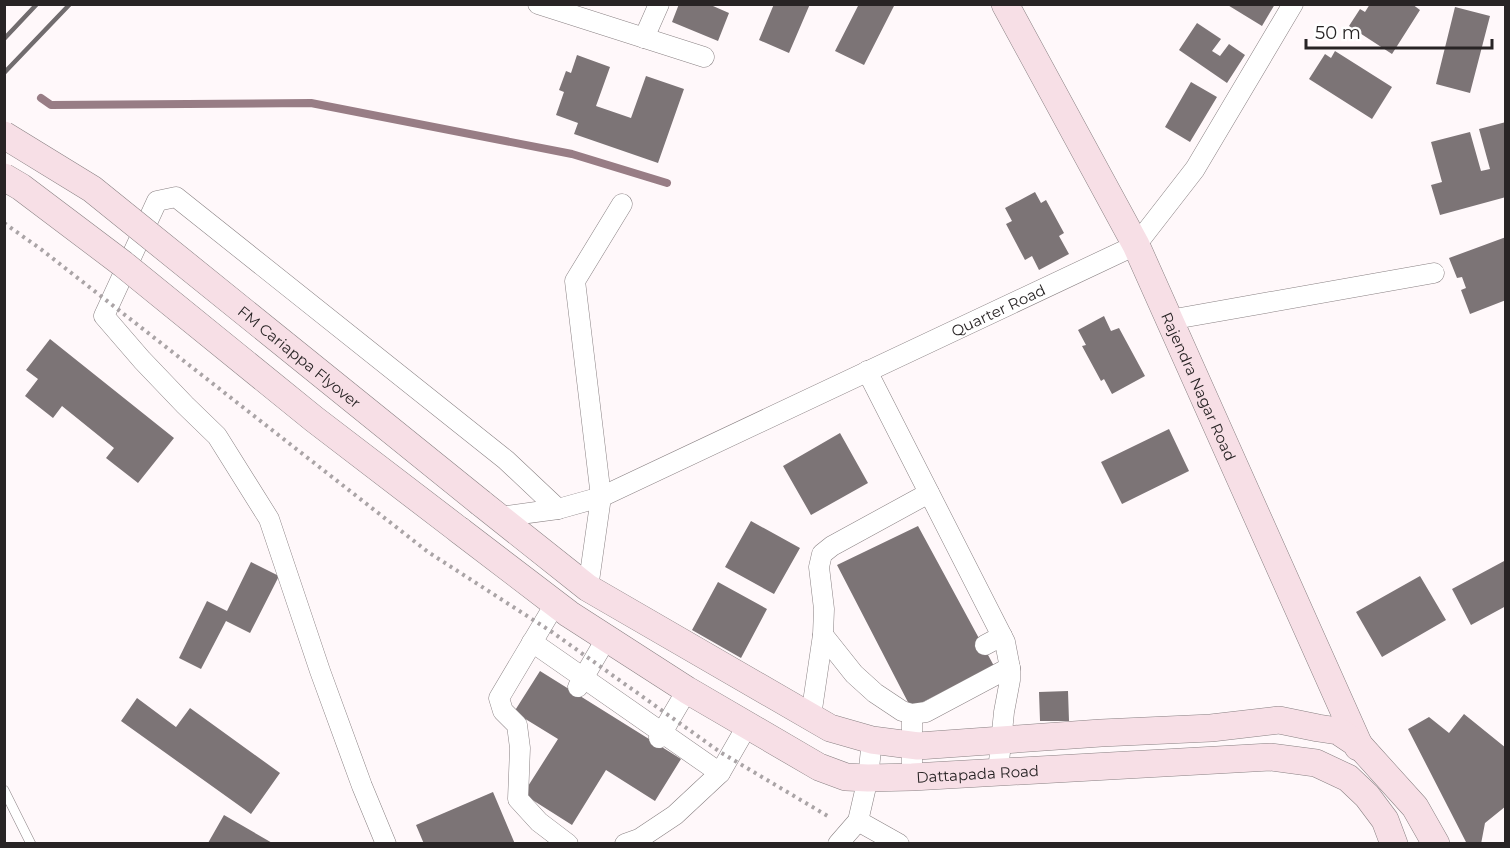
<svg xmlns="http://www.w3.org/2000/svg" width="1510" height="848" viewBox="0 0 1510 848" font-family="Montserrat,sans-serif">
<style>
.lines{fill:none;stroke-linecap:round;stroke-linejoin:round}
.stream{stroke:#987d85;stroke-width:8}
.building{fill:#7c7476}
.lane-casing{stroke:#898183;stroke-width:10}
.street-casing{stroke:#898183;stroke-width:21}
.secondary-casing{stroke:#898183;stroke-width:28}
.lane{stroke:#fff;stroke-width:9}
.street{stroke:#fff;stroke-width:20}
.secondary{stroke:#f7dfe6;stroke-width:27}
.rail{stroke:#716c6e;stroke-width:4.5}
.secondary-bridge-casing{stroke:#898183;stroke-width:28;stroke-linecap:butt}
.path-bridge{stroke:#aaa4a6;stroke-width:4;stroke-dasharray:3 4.5;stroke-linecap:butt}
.secondary-bridge{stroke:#f7dfe6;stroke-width:27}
.labels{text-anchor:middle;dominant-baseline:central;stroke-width:4.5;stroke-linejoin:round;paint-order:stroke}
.street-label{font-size:15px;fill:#282425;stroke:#fff}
</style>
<rect width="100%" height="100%" fill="#fff8fa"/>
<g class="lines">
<!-- stream -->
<path class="stream" d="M41,98l10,7 260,-2 261,51 95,29"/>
</g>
<!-- building -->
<path class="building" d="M679,4h34v2l16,7 -11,28 -46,-19z
M774,4h36l-21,49 -30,-13z
M859,4h36l-31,61 -29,-14z
M1226,4h49l-13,22z
M1370,4h42l8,6 -28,44 -43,-28 11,-17 5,3z
M1455,7l35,9 -20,77 -34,-9z
M1197,23l24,16 -9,12 8,5 9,-12 16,11 -18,28 -48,-33z
M1335,51l57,36 -20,32 -63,-40 16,-25 6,4z
M577,55l33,12 -14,39 35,12 15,-42 38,13 -26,74 -84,-29 4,-11 -22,-8 8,-23 -5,-2 7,-19 5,2z
M1191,82l26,15 -27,45 -25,-15z
M1506,122v75l-66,18 -9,-30 11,-3 -11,-40 39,-10 11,39 9,-2 -11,-40z
M1035,192l6,11 5,-3 18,33 -5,3 10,18 -30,16 -7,-14 -7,4 -19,-36 6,-3 -7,-13z
M1506,237v63l-36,14 -9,-24 5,-2 -4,-11 -5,1 -8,-20z
M1104,316l7,15 8,-3 26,48 -33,18 -8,-15 -3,2 -19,-35 4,-1 -8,-15z
M50,339l124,99 -36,45 -32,-25 8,-10 -52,-42 -9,12 -28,-22 13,-17 -12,-9z
M1169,429l20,42 -67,33 -21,-42z
M840,433l28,50 -57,32 -28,-49z
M751,521l49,27 -26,46 -49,-27z
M918,526l76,140 -83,42 -74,-143z
M1506,560v46l-35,19 -19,-36z
M251,562l28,14 -29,57 -24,-12 -25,48 -22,-11 28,-57 20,10z
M1420,576l26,44 -64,37 -26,-45z
M718,582l49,27 -26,49 -49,-28z
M540,671l141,88 -26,42 -49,-31 -34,55 -49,-31 35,-55 -44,-27z
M1068,691l1,30h-29l-1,-29z
M137,698l39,29 14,-19 90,65 -29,41 -130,-93z
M1464,714l42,34v58l-21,17 -4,21h-14l-59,-115 21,-12 20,16z
M493,792l22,52h-91l-8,-19z
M224,815l50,29 -66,-1z"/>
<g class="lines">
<defs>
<path id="lane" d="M4,790l27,54"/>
<g id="street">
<path d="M538,4l166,53"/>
<path d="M644,38l15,-34"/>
<path d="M1169,320l265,-47"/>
<path d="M867,371l138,271 5,26v12l-6,32 -6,60"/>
<path id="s1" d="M499,517l59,-8 43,-12 535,-252 59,-76 98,-165"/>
<path d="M588,588l13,-91 -26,-216 47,-77"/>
<path d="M555,604l-56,94 4,13 14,14 3,23 -2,51 21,23 29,22"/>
<path d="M823,635l31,39 21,19 27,18 10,3 14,-2 77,-41 7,-3"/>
<path d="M532,642l188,131"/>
<path d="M985,645l17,-9"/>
<path d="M578,687l28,-48"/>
<path d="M811,716l12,-81 1,-26 -5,-42 3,-13 10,-8 97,-53"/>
<path d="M659,738l28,-48"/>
<path d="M912,777v-63"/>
<path d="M858,821l41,23"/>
<path d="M386,844l-24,-58 -42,-115 -51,-152 -52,-83 -32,-31 -43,-45 -38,-44 53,-115 19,-4 330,263 52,49"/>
<path d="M625,844l14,-5 36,-24 45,-42 27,-47"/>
<path d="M838,844l20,-23 10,-43 4,-38"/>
</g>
<g id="secondary">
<path id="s2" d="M1005,4l131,241 223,500 -1,2"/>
<path d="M481,503l107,85 242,140 42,12 46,6 183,-13 110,-5 68,-8 39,8 20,3 21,14 56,62 21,37"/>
<path id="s3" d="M459,530l110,84 118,76 132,77 27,10 22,1 44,-1 358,-20 46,6 32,15 19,18 18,24 9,24"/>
</g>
</defs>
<!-- lane casing -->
<use href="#lane" class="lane-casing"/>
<!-- street casing -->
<use href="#street" class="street-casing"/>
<!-- secondary casing -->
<use href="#secondary" class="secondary-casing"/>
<!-- lane -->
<use href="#lane" class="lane"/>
<!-- street -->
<use href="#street" class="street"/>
<!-- secondary -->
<use href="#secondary" class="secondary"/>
<!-- rail -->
<path class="rail" d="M4,5l1,-1
M4,39l33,-35
M4,73l66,-69"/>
<defs>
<g id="secondary-bridge">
<path id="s4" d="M4,135l88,54 389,314"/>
<path d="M4,177l17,10 102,77 191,155 145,111"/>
</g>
</defs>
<!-- secondary-bridge casing -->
<use href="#secondary-bridge" class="secondary-bridge-casing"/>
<!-- path-bridge -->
<path class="path-bridge" d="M4,223l38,27 386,302 124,80 168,120 111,66"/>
<!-- secondary-bridge -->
<use href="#secondary-bridge" class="secondary-bridge"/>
</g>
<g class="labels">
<!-- street labels -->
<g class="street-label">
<text stroke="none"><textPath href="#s1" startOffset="543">Quarter Road</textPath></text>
<text stroke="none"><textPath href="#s4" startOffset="370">FM Cariappa Flyover</textPath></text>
<text stroke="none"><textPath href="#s2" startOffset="429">Rajendra Nagar Road</textPath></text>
<text stroke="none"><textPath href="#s3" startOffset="592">Dattapada Road</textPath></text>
</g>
</g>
<!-- border -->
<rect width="1510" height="848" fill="none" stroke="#282425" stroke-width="12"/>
<!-- scale -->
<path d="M1306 39v9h186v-9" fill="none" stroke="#282425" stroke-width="3"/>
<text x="1315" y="39" font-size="18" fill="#282425" stroke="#ffffff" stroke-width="4.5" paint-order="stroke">50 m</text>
</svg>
